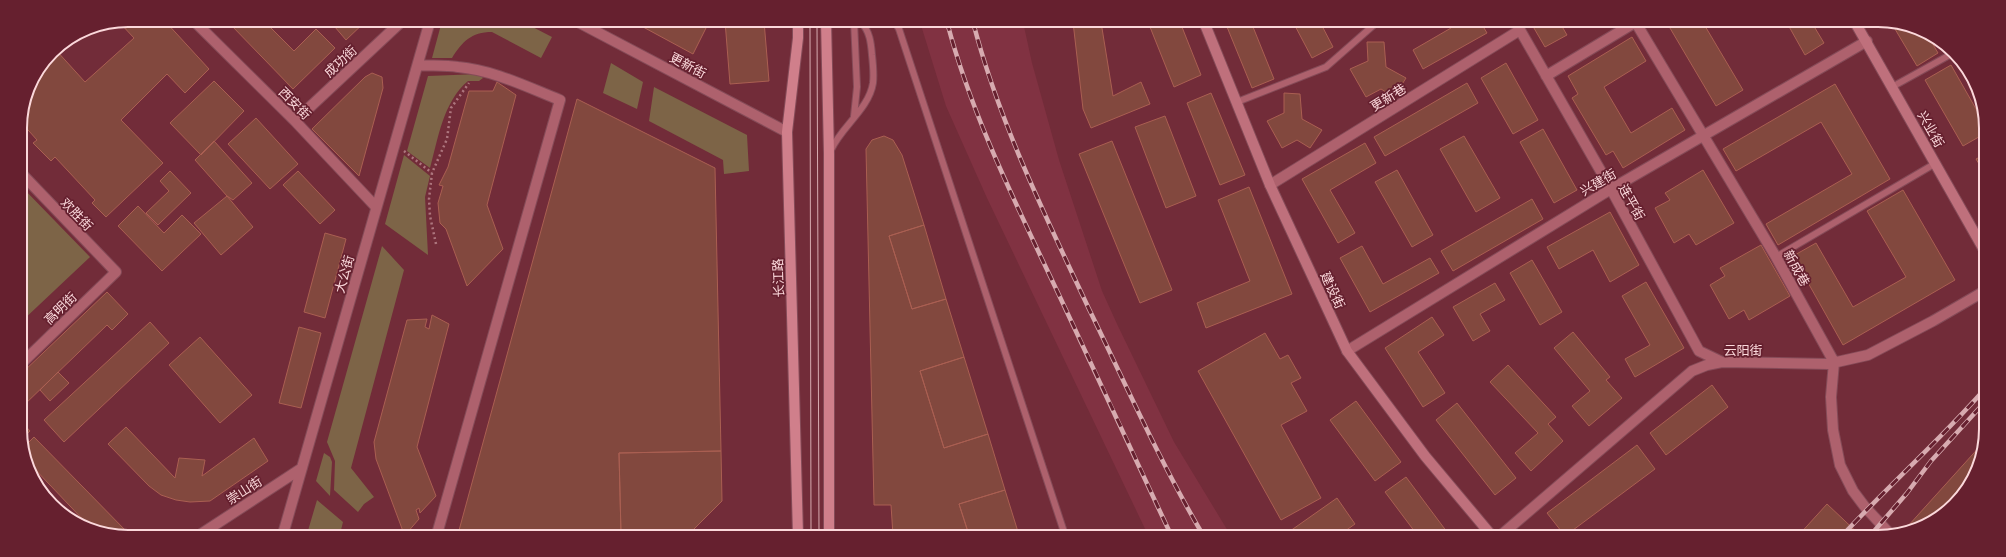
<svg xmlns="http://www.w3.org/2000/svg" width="2006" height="557" viewBox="0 0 2006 557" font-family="Manrope,'Noto Sans SC',sans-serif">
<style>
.built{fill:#813242}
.green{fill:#7d6447}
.building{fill:#82483e;stroke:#aa5f52}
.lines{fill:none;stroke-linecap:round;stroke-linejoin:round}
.service-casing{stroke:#854b58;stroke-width:8}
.minor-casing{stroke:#854b58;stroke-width:12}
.secondary-casing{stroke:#854b58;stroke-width:12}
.primary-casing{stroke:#854b58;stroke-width:12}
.path{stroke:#ad767e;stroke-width:2.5;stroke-dasharray:2 3;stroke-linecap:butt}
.service{stroke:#ae616d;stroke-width:6}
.minor{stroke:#ae616d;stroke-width:10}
.secondary{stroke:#bf707c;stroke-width:10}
.primary{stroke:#d07f8b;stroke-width:10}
.tram{stroke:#d7abb0;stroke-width:1}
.rail-casing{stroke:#d7abb0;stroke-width:4.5}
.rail{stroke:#66202f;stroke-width:3;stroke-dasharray:9;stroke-linecap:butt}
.labels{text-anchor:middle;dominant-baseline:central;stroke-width:3.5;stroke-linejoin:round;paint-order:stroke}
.street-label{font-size:13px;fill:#fbd8db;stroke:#66202f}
.rim{fill:none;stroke:#fbd8db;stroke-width:2}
</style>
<rect width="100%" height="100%" fill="#722c39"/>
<!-- built -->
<path class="built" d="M920,22h103l9,41 27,97 43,131 15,33 57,118 57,94 -83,-1 -161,-337 -41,-92z"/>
<!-- green -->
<path class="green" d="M442,21h79l31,16 -11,21 -49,-26c-21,0 -30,10 -40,26h-20z
M611,63l32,19 -6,27 -34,-16z
M479,74l4,4 -4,3h-11c-25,21 -30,58 -38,87l-23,-17 21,-75z
M654,87l93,48 2,36 -25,3 -1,-14 -74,-39z
M404,155l26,21 -5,21 3,58 -43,-31z
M21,186l69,71 -69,65z
M382,246l22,24 -53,198 23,29 -10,7 -6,8 -24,-22 1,-29 -8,-19z
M324,453l6,4 2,5 -2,34 -14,-15z
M317,500l26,22 -3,12h-33z"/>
<!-- building -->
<path class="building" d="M128,20h36l45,49 -24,24 -18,-19 -46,46 42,43 -57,54 -14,-14 3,-3 -40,-43 -4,4 -18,-18 4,-3 -17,-19 8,-35 24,-35 3,-2 30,33 49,-44 -15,-16z
M234,20h29l31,31 22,-22 19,19 -42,41 -63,-65z
M329,20h38l-21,20z
M632,21h62l12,7 -13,26z
M725,21h39l5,60 -39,3z
M1073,22h28l12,74 28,-14 9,22 -59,24 -8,-19z
M1148,22h32l21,53 -27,12z
M1225,22h26l23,57 -22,9z
M1293,22h27l13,25 -21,11z
M1448,23h33l6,10 -64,36 -10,-19 38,-22z
M1531,23h29l7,12 -22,12z
M1667,23h42l-4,3 38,64 -27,16z
M1787,23h25l12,20 -19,12z
M1892,24h14l22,12 10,17 -21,13z
M1632,37l14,24 -42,26 27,46 41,-25 13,22 -62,38 -10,-17 -7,4 -34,-57 6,-4 -10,-18z
M1367,42h17l2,25 20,11 -12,19 -13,-8 -15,8 -16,-28 18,-8z
M1506,63l32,57 -25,14 -32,-56z
M1951,65l33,58v11l-21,12 -38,-66z
M372,73l10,4 1,11 -24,88 -47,-47 53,-52z
M214,81l30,30 -43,44 -31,-32z
M497,82l19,13 -29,110 16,44 -36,37 -21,-57 -6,-6 -2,-20 5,-17 -4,-1 9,-18 21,-76h24z
M1467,83l11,20 -93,53 -11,-19z
M1835,84l55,95 -112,66 -12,-21 86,-50 -31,-52 -85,49 -13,-22z
M1211,93l34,82 -25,10 -33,-82z
M1284,93l16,1 2,25 20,11 -12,18 -13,-8 -15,8 -15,-27 17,-8z
M577,99l138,69 6,283 -102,2 2,81h-163z
M1165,116l31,80 -30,12 -31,-81z
M256,118l42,46 -28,25 -42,-45z
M1543,129l34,61 -23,13 -34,-61z
M884,136l9,4 9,15 22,70 -35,11 23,73 34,-10 18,58 -44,14 24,77 44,-14 17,56 -46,14 10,31h-76l-2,-30h-17l-8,-356 6,-9z
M1464,136l36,62 -24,14 -36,-63z
M214,141l38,42 -19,17 -6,-4 -32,-36z
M1112,141l60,149 -32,13 -61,-149z
M1365,143l11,20 -46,27 25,43 -17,10 -36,-64z
M1984,155v17l-8,-13z
M1397,170l36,65 -21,12 -37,-65z
M1703,170l31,53 -38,22 -7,-11 -15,9 -19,-35 15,-8 -5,-7z
M170,171l21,22 -33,32 -12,-12 23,-22 -9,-10z
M298,171l37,39 -15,14 -37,-39z
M1249,187l43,107 -86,34 -9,-25 53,-22 -32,-81z
M1903,190l52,90 -112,65 -50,-89 23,-13 37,64 53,-30 -39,-66z
M227,196l26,31 -32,28 -27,-32z
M1532,199l11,20 -90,52 -12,-20z
M138,206l26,27 18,-18 19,19 -39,37 -44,-45z
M1610,212l29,53 -29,17 -17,-32 -34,19 -12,-22z
M924,225l22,74 -34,10 -23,-73z
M325,233l21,6 -21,79 -21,-6z
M1761,245l29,51 -41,24 -5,-10 -15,9 -19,-34 15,-9 -5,-8z
M1362,246l21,38 47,-26 9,15 -69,39 -30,-54z
M1532,260l30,52 -22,13 -30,-52z
M1646,282l38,66 -49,29 -10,-18 25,-14 -28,-49z
M1495,283l10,17 -25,14 10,17 -17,10 -20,-34z
M107,292l21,22 -16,16 -5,-5 -85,82v-34z
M432,315l17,9 -32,123 19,49 -16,17 -1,-5 -3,2 3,9 -13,15h-2l-28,-75 -2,-17 33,-122 20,-1 -2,8 4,2z
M1432,317l12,18 -26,17 27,41 -22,14 -38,-59z
M150,322l19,21 -105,99 -20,-22z
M299,327l22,6 -20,75 -22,-5z
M1573,332l37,45 -4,3 16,18 -33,28 -17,-20 18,-15 -36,-43z
M1265,333l15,26 8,-4 13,23 -10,5 16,28 -26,14 40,73 -40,22 -83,-149z
M200,337l52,58 -32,28 -51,-58z
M964,357l24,77 -44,14 -24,-77z
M1508,365l48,52 -8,7 15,17 -32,30 -16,-18 23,-20 -48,-51z
M58,372l11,11 -19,18 -10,-11z
M1712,385l16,22 -62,48 -16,-22z
M1356,401l45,61 -26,19 -45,-61z
M1457,403l59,75 -21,17 -59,-75z
M22,422l8,9 -8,7z
M126,427l49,51 4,-20 26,2 -3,16 52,-38 14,23 -58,40 -20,1 -14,-2 -15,-5 -12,-9 -41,-42z
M34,437l94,96h-28l-10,-6 -61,-64 -7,-14z
M1982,444v13l-33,53 -30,19 -6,1 -5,-4z
M1637,445l18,24 -90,67 -18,-23z
M721,451l1,50 -34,34 -67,-1 -2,-81z
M1406,477l44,59h-32l-33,-44z
M1005,490l14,45h-50l-10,-31z
M1337,498l18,26 -17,12h-55z
M1827,504l35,33h-65z"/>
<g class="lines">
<defs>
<path id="service" d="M854,21l3,66 -3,29
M895,22l4,7 166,506
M1892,87l63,-35
M1237,102l89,-35 50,-44
M831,150c10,-23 38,-41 42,-67 1,-9 0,-19 -1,-28 -1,-12 -2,-24 -12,-34
M1776,257l160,-94"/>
<path id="minor" d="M193,20l102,101 81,86
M576,21l211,111
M1516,23l95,166 88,162 23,11
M1636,23l140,234 58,105 -3,35 2,33 7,35 13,26 12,16 26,28
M418,65c13,1 26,0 40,2 35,3 69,20 102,33l-123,434
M1546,76l88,-53
M295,121l107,-100
M21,173l95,99 -94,91
M1270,185l250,-155
M1347,351l264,-162 256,-148
M201,534l101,-66
M283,534l147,-513
M1500,536l192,-165 15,-6 15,-3 106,2 40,-9 65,-34 50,-29"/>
<path id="secondary" d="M1204,22l66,163 77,166 78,105 67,80
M1856,24l127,224"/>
<path id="primary" d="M798,21v17l-11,94 11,403
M826,21l3,133v381"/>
</defs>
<!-- service casing -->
<use href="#service" class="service-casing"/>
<!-- minor casing -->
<use href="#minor" class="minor-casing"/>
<!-- secondary casing -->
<use href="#secondary" class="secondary-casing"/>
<!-- primary casing -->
<use href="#primary" class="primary-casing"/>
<!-- path -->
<path class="path" d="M404,151l28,22
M436,244l-6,-28 -1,-17 3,-26 15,-34 4,-31 18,-25"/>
<!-- service -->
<use href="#service" class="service"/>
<!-- minor -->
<use href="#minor" class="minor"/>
<!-- secondary -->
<use href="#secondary" class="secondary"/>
<!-- primary -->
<use href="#primary" class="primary"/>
<!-- tram -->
<path class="tram" d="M810,21l1,514
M817,21l2,514"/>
<defs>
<path id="rail" d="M947,22c25,95 70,184 112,273 38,80 75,160 112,240
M973,22c26,100 72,193 116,287 37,76 71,153 114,226
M1841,537c46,-50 97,-95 142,-146
M1869,537l38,-44 24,-32 52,-57"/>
</defs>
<!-- rail casing -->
<use href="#rail" class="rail-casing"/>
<!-- rail -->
<use href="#rail" class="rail"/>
</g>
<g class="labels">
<!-- street labels -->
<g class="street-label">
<text transform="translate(340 61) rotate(-43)">成功街</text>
<text transform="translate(688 65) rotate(28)">更新街</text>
<text transform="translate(1388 97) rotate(-32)">更新巷</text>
<text transform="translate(295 103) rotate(45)">西安街</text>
<text transform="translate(1931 129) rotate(60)">兴业街</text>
<text transform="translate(1598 182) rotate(-31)">兴建街</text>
<text transform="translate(1632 202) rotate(61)">连平街</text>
<text transform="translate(77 214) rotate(46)">欢胜街</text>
<text transform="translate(1797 268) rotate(61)">新成巷</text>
<text transform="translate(344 274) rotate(-74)">大公街</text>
<text transform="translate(778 278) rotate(-92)">长江路</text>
<text transform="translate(1333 290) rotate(65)">建设街</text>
<text transform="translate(60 308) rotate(-44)">高明街</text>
<text x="1743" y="350">云阳街</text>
<text transform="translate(244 490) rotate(-33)">崇山街</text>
</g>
</g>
<!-- crop -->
<path d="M0 0H2006V557H0ZM128 27H1878A101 101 0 0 1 1979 128V429A101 101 0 0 1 1878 530H128A101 101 0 0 1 27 429V128A101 101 0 0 1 128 27Z" fill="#66202f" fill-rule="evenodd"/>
<path class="rim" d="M128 27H1878A101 101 0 0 1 1979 128V429A101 101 0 0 1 1878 530H128A101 101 0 0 1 27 429V128A101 101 0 0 1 128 27Z"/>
</svg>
